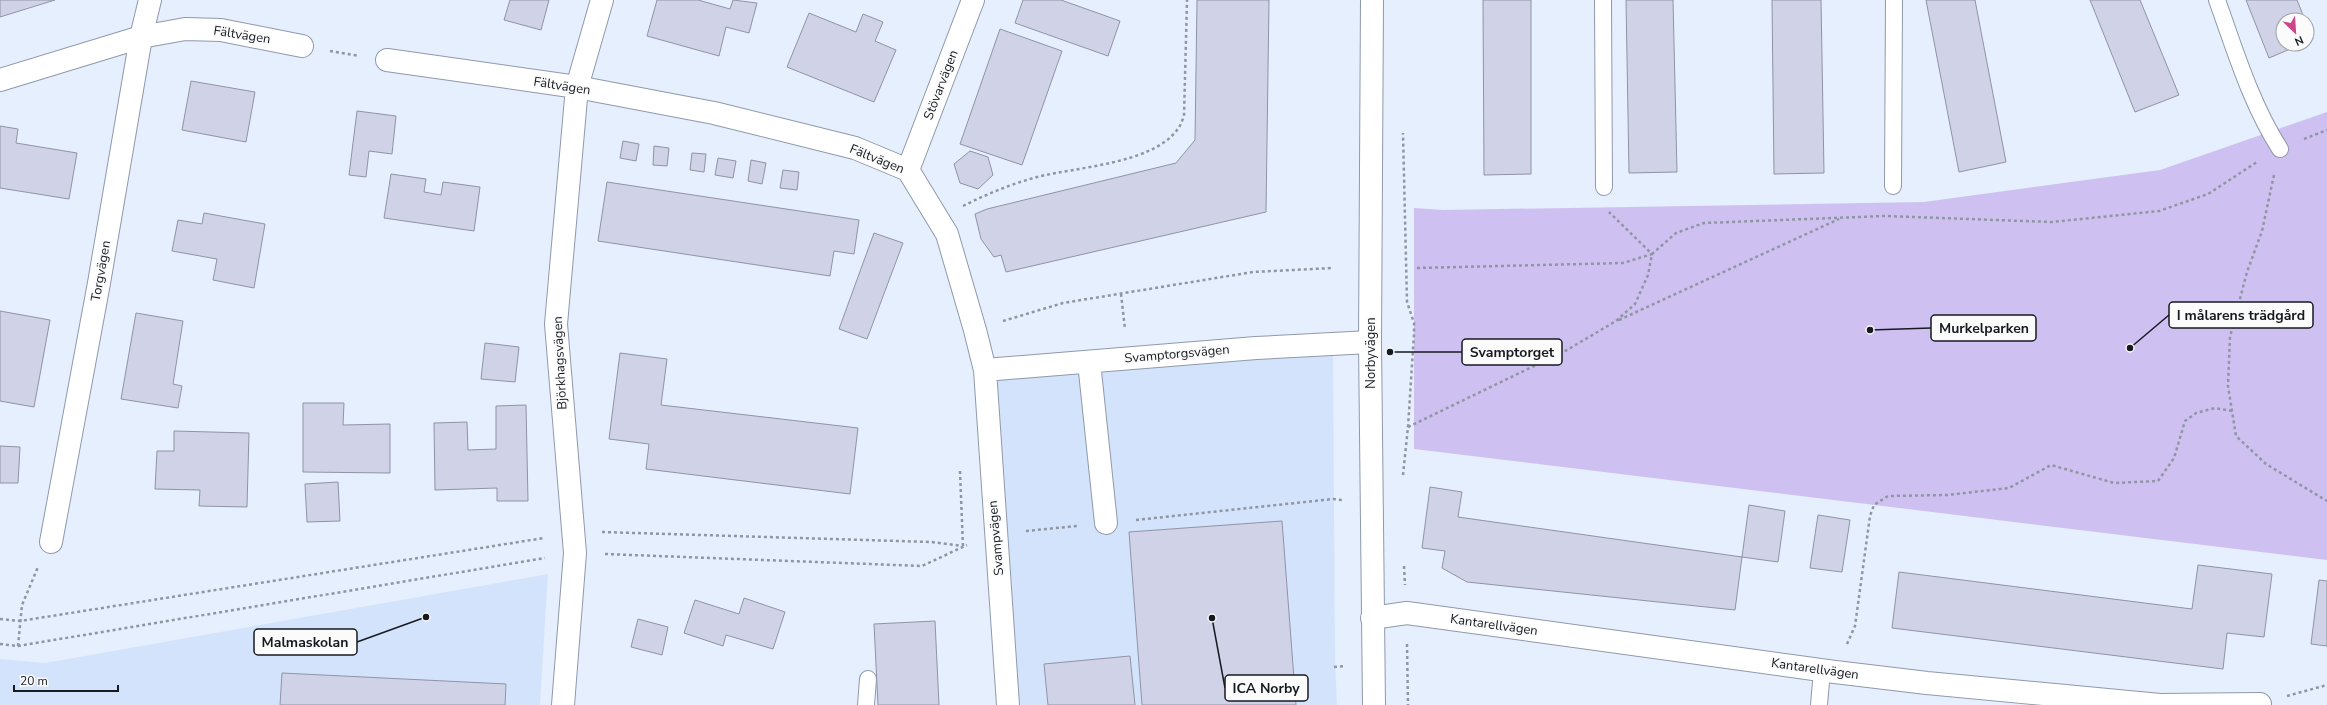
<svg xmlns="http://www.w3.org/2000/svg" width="2327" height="705" viewBox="0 0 2327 705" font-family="'Nunito Sans',sans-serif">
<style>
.built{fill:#d4e3fc}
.green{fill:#cec1f2}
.building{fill:#d0d3e7;stroke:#9093a5}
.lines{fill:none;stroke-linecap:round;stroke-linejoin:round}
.service-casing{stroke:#8f99aa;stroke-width:18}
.minor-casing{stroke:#8f99aa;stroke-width:24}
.tertiary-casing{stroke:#8f99aa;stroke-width:24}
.path{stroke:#9096a1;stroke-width:2.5;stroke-dasharray:3 3;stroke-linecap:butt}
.service{stroke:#fff;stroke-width:16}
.minor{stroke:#fff;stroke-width:22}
.tertiary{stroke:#fff;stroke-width:22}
.labels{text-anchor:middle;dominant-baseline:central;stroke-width:3.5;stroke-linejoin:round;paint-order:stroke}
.street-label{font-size:13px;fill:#161a20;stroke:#fbfbfb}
.leader{fill:none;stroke:#161a20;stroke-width:1.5}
.callout-dot{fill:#161a20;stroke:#fbfbfb;stroke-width:1.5}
.callout{fill:#fbfbfb;stroke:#161a20;stroke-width:1.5}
.callout-label{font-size:14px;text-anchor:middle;font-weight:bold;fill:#161a20}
</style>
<rect width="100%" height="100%" fill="#e6effd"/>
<!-- built -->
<path class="built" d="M1333,342l2,318 2,45h-329l-23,-335z
M548,574l-8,131h-540v-46l45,4z"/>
<!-- green -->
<path class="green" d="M2327,112v448l-913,-111v-241l29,2 481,-8 236,-32z"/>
<!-- building -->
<path class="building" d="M0,0h55l-55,17z
M510,0h39l-8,30 -37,-10z
M657,0h41l32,9 3,-9 24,3 -8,30 -23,-6 -7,29 -72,-20z
M1023,0h38l59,21 -12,35 -93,-33z
M1197,0h72l-3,212 -260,60 -5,-17 -7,2 -13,-18 -6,-25 12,-5 189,-46 19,-23z
M1483,0h48v174l-47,1z
M1626,0h47l4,172 -48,1z
M1772,0h49l3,173 -50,1z
M1926,0h49l31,162 -47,10z
M2090,0h50l39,95 -44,17z
M2246,0h51l8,20h-22v24h19l-33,14z
M809,13l47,19 7,-18 20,8 -8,19 21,9 -22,52 -87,-35z
M2307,24l6,15 -6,3z
M1000,29l62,22 -40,114 -62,-21z
M191,81l64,11 -9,50 -64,-12z
M357,111l39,5 -4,38 -23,-3 -3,26 -17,-2z
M0,126l18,3 -2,14 61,10 -8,46 -69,-11z
M623,141l16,3 -3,17 -16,-3z
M654,146l15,2 -2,18 -14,-1z
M970,151l18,6 5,18 -15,14 -18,-6 -6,-19z
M692,153l14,1 -2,18 -14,-2z
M718,158l18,3 -3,17 -18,-3z
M751,160l15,3 -4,21 -14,-3z
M783,170l16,2 -2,18 -17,-2z
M391,174l35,5 -2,13 17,3 2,-13 37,5 -6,44 -90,-13z
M607,182l252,38 -5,34 -20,-3 -4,25 -232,-35z
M204,213l61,11 -11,64 -41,-8 4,-21 -45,-8 6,-31 24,4z
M874,233l29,10 -36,96 -28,-10z
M0,311l50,9 -16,87 -34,-6z
M136,313l47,8 -10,63 9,2 -4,22 -57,-9z
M485,343l34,4 -4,35 -34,-3z
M620,353l47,6 -6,46 197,23 -8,66 -204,-25 3,-25 -40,-5z
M303,403h41l-1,22 47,-1v49l-87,-1z
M526,405l2,96h-31v-13l-62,2 -1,-67 33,-1 1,28 28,-1v-43z
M174,431l75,2 -2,74 -48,-1 1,-16 -45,-1 2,-38h17z
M0,446l20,1 -2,36h-18z
M338,482l2,39 -33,1 -2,-38z
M1430,487l32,5 -4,25 284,40 -7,53 -268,-28 -25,-14 3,-17 -23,-3z
M1749,505l36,6 -7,51 -36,-5z
M1818,515l32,5 -8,52 -32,-4z
M1282,521l14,184h-154l-13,-173z
M2198,565l74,9 -8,63 -37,-4 -4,36 -331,-41 7,-56 293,37z
M2319,580l8,1v65l-16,-2z
M744,598l41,14 -12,37 -47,-14 -3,11 -39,-13 11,-33 44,14z
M638,619l30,8 -6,28 -31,-8z
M935,621l4,84h-61l-4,-81z
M1130,656l5,49h-87l-4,-41z
M282,673l224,11 -1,21h-225z"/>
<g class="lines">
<defs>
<path id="service" d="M1603,0l1,187
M2217,0c18,50 34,104 63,149
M1893,186l1,-186
M866,705l2,-26
M1819,705l3,-35"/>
<path id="minor" d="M387,60l190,27 137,26 141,35 53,22 39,64 28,96 10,40 23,335
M0,80l141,-43 44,-8 36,1 81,16
M908,170l65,-170
M1089,362l17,161
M985,370l271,-22 114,-6
M51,542l48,-259 42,-246 9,-37
M1372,618l35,-5 428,59 92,11 233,22 100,-1
M563,705l12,-152 -19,-229 21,-237 25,-87"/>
<path id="tertiary" d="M1372,0l-2,342 4,363"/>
</defs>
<!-- service casing -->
<use href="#service" class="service-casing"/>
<!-- minor casing -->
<use href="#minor" class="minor-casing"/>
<!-- tertiary casing -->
<use href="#tertiary" class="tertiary-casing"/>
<!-- path -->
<path class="path" d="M330,51l29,5
M2304,139l23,-9
M2274,175l-12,56 -15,41 -17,65 -2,49 8,50 30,28 61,37
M963,206c24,-12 48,-22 74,-29 39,-10 115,-13 140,-47 3,-3 5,-9 7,-14l3,-116
M1417,268l206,-5 29,-9 -43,-42
M1121,294l4,35
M1619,320l220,-101
M1003,321l60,-18 190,-31 80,-4
M1408,427l159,-77 49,-29 19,-17 13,-29 4,-21 24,-21 28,-10 181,-7 167,6 107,-11 49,-17 49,-32
M960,471l3,76
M1403,475l5,-48 6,-93v-11l-7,-21 -4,-169
M1136,520l197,-21 9,1
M1026,531l51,-5
M602,532l329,10 32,4
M605,554l317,12 45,-21
M1404,566l1,19
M0,619l20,2 524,-83
M0,644l18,2 527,-88
M1407,644l1,61
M1847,644l8,-18 15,-110 4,-11 14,-9 59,-1 62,-7 42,-23 63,18 44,-2 16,-23 11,-37 11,-8 19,-5 17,3
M18,646l4,-41 16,-38
M1334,667l11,-1
M2287,696l40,-11"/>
<!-- service -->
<use href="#service" class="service"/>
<!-- minor -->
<use href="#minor" class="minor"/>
<!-- tertiary -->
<use href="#tertiary" class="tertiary"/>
</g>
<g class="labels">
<!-- street labels -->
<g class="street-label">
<text transform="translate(242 35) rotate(9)">Fältvägen</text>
<text transform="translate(941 85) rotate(-69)">Stövarvägen</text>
<text transform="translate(562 86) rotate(9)">Fältvägen</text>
<text transform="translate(877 159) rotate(22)">Fältvägen</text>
<text transform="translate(101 271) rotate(-80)">Torgvägen</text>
<text transform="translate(1371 353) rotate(-90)">Norbyvägen</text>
<text transform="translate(1177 354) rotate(-5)">Svamptorgsvägen</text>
<text transform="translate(560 363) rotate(-93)">Björkhagsvägen</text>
<text transform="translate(996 538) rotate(-95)">Svampvägen</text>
<text transform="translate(1494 625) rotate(8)">Kantarellvägen</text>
<text transform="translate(1815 669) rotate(8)">Kantarellvägen</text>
</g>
</g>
<!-- callouts -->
<path class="leader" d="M2130 348L2169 315M1870 330L1931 328M1390 352L1462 352M426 617L357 642M1212 618L1225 688"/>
<g class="callout-dot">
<circle cx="2130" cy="348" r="4"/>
<circle cx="1870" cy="330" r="4"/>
<circle cx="1390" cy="352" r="4"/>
<circle cx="426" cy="617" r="4"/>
<circle cx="1212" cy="618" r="4"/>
</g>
<g class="callout">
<rect x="2169" y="302" width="144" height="26" rx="4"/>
<rect x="1931" y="315" width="105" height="26" rx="4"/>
<rect x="1462" y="339" width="100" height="26" rx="4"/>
<rect x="254" y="629" width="103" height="26" rx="4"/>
<rect x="1225" y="675" width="83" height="26" rx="4"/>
</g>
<g class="callout-label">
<text x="2241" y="320">I målarens trädgård</text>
<text x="1984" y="333">Murkelparken</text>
<text x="1512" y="357">Svamptorget</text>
<text x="305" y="647">Malmaskolan</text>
<text x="1266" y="693">ICA Norby</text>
</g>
<!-- north arrow -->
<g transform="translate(2295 32) rotate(155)"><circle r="19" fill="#fbfbfb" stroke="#9fa1a3"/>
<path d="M0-3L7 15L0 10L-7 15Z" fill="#ca4589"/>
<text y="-6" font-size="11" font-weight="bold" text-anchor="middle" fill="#161a20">N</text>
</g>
<!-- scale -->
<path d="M14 685v6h104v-6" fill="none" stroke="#161a20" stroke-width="2"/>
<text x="20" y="685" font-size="12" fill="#161a20" stroke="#fbfbfb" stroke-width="3" paint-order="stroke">20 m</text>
</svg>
